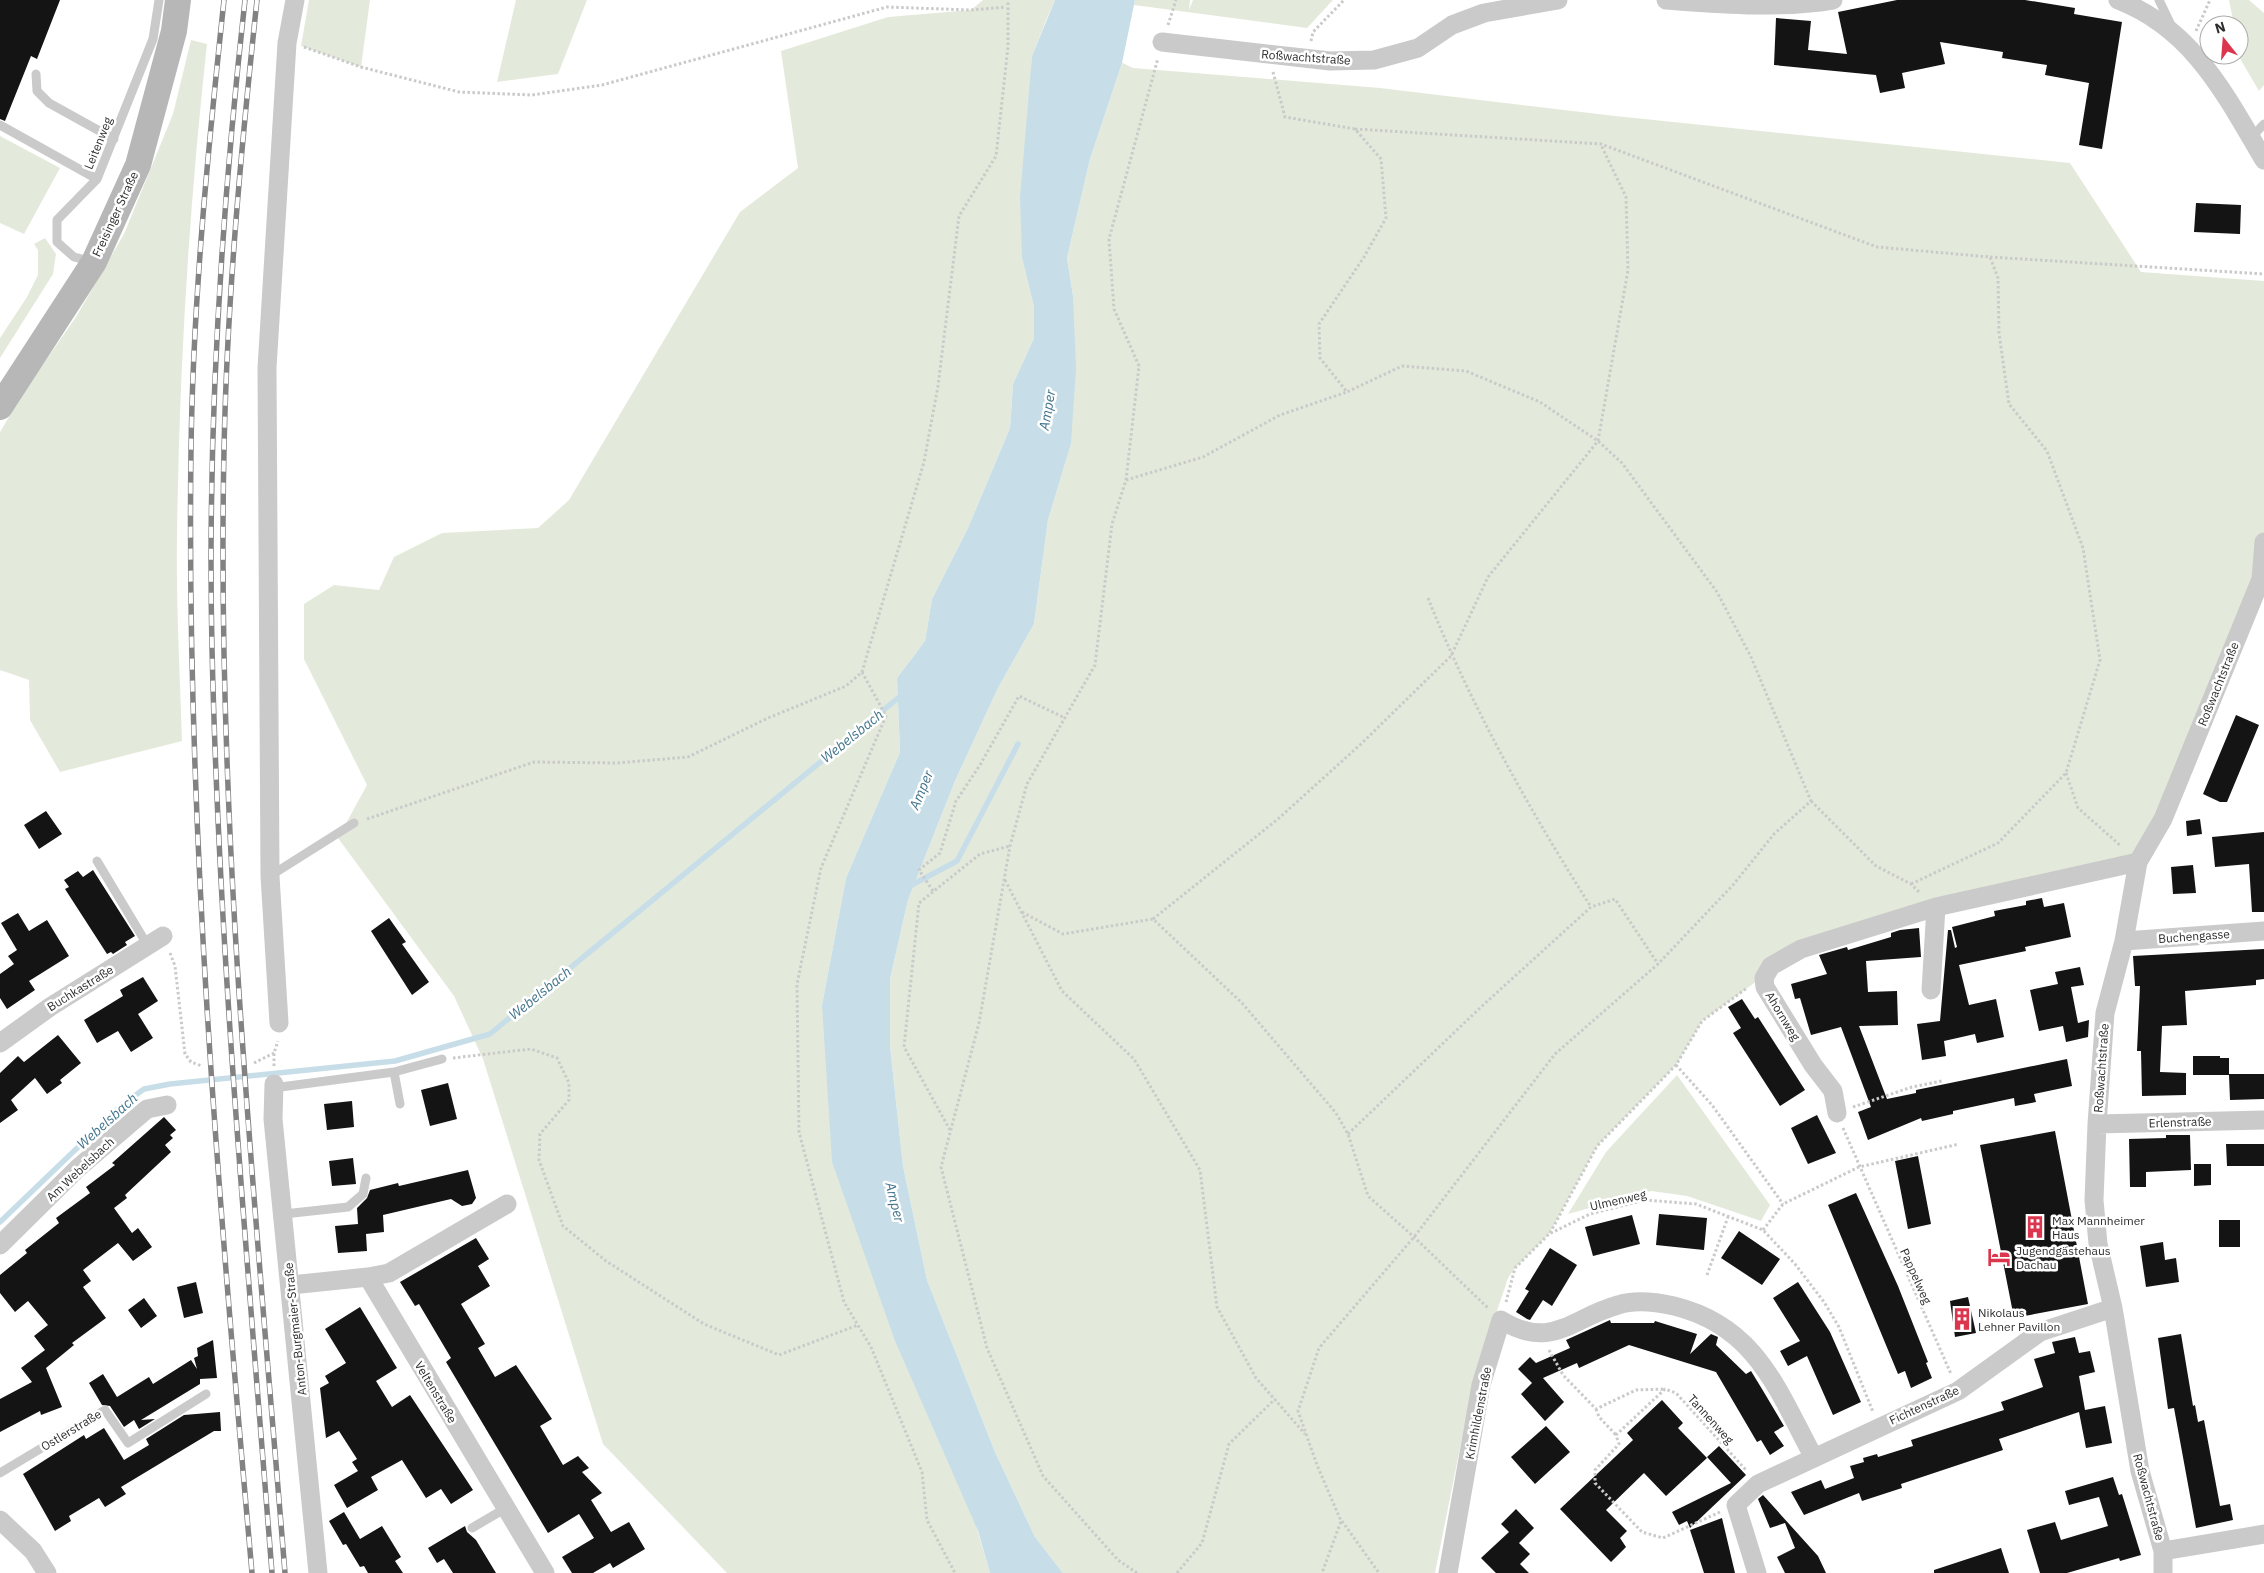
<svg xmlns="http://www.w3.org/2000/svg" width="2264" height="1573" viewBox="0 0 2264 1573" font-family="'IBM Plex Sans',sans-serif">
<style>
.green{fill:#e4eadb}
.water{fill:#c7dee9}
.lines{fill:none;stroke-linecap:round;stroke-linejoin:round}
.stream{stroke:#c7dee9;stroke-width:5.5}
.building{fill:#141414}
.path{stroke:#cacaca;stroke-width:3;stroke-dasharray:2.5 2.5;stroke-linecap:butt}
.service{stroke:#cacaca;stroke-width:9}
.minor{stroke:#cacaca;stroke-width:19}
.secondary{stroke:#b7b7b7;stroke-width:26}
.rail-casing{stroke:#828282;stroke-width:5.5}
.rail{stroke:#fff;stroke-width:4;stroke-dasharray:11;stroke-linecap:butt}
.labels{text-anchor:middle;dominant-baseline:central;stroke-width:5;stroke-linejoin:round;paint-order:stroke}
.street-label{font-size:12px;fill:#2d2d2d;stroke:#fff}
.poi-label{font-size:12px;fill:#2d2d2d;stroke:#fff;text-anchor:start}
.water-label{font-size:14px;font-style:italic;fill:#3f738a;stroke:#fff}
</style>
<rect width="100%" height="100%" fill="#fff"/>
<!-- green -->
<path class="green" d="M309,0h61l-9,67 -60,-21z
M516,0h71l-29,74 -61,8z
M983,0h72l-11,25 89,43 247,20 235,28 455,47 71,109 123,9v261l-3,37 -123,283 -337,87 -99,72 -26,44 -79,81 -48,88 -34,34 -7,10 -35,105 -38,190h-372l-28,-36 -40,-85 -68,-172 -24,-114 -13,-120v-67l18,-79 47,-119 43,-93 36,-64 14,-104 23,-76 2,-148 -6,-38 23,-99 32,-96 -78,-37 -12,30 -10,202 12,49v31l-21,46 -3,44 -42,100 -36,71 -7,42 -28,37 3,74 -54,126 -24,127 168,568h-263l-124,-129 -120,-385 -29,-63 -116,-158 29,-53 -63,-126v-55l30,-19 45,5 15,-33 48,-24 96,-5 31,-28 171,-288 58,-44 -17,-117 107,-34 83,-7z
M1135,0h55l-1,10 4,-10h140l-26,28 -173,-23z
M2229,0h20l15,13v72l-5,6 -21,-36 1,-30h-5z
M191,40l16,4c-18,164 -28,328 -30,493 -1,68 3,136 5,204l-122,31 -30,-52 -1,-40 -29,-10v-238l25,-42 51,-73 48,-83 49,-120z
M0,136l60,32 -36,66 -24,-11z
M45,238l11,16 -3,20 -53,84v-20l27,-41 11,-22v-25l-4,-6z
M1677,1075l93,130 -9,16 -74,-25 -36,-5 -83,23 38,-62z"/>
<!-- water -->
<path class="water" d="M1055,0h80l-13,63 -32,96 -23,99 6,38 3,73 -5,75 -23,76 -14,104 -36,64 -43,93 -47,119 -18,79v67l13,120 24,114 68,172 40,85 28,36h-73l-12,-42 -83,-190 -63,-179 -10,-157 24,-127 54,-126 -3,-74 28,-37 7,-42 36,-71 42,-100 3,-44 21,-46v-31l-12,-49 -2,-61 12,-141z"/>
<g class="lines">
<!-- stream -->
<path class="stream" d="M908,887l49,-26 61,-117
M0,1222l122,-117 22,-16 26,-5 225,-23 95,-27 413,-340"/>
</g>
<!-- building -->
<path class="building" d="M0,0h60l-23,59 -6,-3 -26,65 -5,-2z
M1897,0h128l50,8 -1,6 48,8 -20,127 -23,-4 10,-62 -44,-8 2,-10 -45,-7 1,-6 -63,-10 5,22 -43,9 3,15 -25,5 -4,-18 -102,-10 2,-47 35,3 -3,29 39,4 -9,-42z
M2196,203l45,2 -1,29 -46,-2z
M2236,715l23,10 -32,77h-7l-17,-8z
M46,811l16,23 -23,15 -15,-24z
M2200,819l2,15 -15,2 -1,-15z
M2264,832v80h-12l-3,-48 -34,3 -3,-30z
M2193,865l3,28 -23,1 -2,-27z
M93,870l42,66 -10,6 2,3 -14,9 -2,-2 -4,2 -42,-65 4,-2 -5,-7 14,-9 5,6z
M2042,898l2,9 20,-4 7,34 -46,10 1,4 -67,14 10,40 27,-6 8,38 -27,6 -2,-9 -31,7 2,15 -24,4 -5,-36 23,-3 8,-91h3l4,18 2,-1 -5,-20 43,-11 -1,-5 32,-6v-4z
M18,913l11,18 18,-11 22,36 -40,25 6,9 -28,19 -7,-11v-24l14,-10 -6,-8 9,-6 -16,-27z
M389,918l17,24 -4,2 27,38 -17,13 -41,-64z
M1919,928l2,29 -55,4 2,31 29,-1 1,34 -39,1 28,73 29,-6v-3l151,-31 5,27 -38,8 2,8 -21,4 -1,-8 -61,13v3l-31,7 -1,-3 -53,22 -10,-28 13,-5 -30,-80 -30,8 -11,-37 -5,1 -4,-15 36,-10 -8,-19 28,-8 1,3 43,-13v-4l9,-3z
M2264,949v30l-8,1v5l-71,6 2,34 -25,1 -2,46 26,1v22l-44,1 -1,-45h-4l3,-65h-5l-2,-30z
M2080,967l4,18 -13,2 7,36 11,-3 -1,17 -22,5 -3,-16 -24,5 -9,-41 28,-6 -3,-12z
M143,977l15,24 -20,13 15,24 -22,14 -13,-21 -21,12 -13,-23 39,-24 -3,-6z
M1742,999l13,20 3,-2 47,73 -25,16 -47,-73 8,-5 -13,-21z
M58,1035l23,28 -21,17 2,3 -15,11 -12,-16 -24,22 7,10 -18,13v-50l18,-17 6,6z
M2193,1056h27v2h9v16h35v25l-34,1 -1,-25h-36z
M448,1083l9,36 -27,7 -9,-36z
M352,1101l2,26 -27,3 -3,-26z
M1817,1115l19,38 -28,11 -17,-36z
M164,1117l12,13 -6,5 3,3 -8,7 6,7 -46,43 2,3 -13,10 18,25 6,-5 14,19 -19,14 -15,-18 -35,27 8,11 -8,6 23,31 -34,25 2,2 -28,23 16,39 -21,8 -1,-4 -40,21v-33l32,-17 -11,-14 24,-18 -11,-14 14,-11 -20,-24 -13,11 -15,-19v-18l27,-22 -2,-3 34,-27 -3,-5 34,-25 -4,-6 29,-22 -3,-2z
M2055,1131l33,173 -74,14 -34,-173z
M2166,1135h24l1,35 -45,2v15h-16l-1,-48 37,-1z
M2226,1144h38v22h-37z
M1918,1156l13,68 -23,5 -13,-68z
M353,1158l3,26 -24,2 -3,-25z
M2194,1164h17v21l-17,1z
M468,1170l8,28 -4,6 -10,2 -11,-7 -68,16 1,17 -18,2 1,17 -29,2 -3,-27 23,-2 -1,-16 10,-10 3,-8 28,-7 1,3z
M1856,1193l42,93 30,76 -2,1 6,15 -21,10 -6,-17 -7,3 -70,-169z
M1659,1214l48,4 -3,32 -48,-5z
M1632,1215l8,29 -47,12 -8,-29z
M2219,1220h21v27h-21z
M1739,1231l41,28 -18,26 -41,-27z
M476,1238l13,21 -11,7 12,20 -29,18 24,40 -7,4 17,29 21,-12 36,54 -12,7 23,39 15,-9 11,12 -7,4 20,21 -11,7 20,32 18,-10 16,27 -32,19 -3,-5 -17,10h-21l-10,-16 32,-19 -15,-24 -31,19 -102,-171 5,-4 -32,-54 -4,2 -15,-24z
M2163,1242l2,18 11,-2 3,24 -33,5 -6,-41z
M1550,1248l27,17 -25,41 -9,-6 -13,20 -3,-1 -11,-7 13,-21 -4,-2z
M196,1282l7,31 -19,5 -7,-31z
M1798,1282l32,50 31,70 -28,13 -26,-59 -19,10 -8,-15 20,-10 -27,-43z
M1968,1297l8,36 -21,4 -5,-36z
M144,1298l13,18 -16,12 -13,-18z
M360,1307l37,61 -21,13 16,26 18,-12 63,95 -22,14 -10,-15 -15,9 -24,-38 -31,17 7,13 -31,18 -13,-23 24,-14 -6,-9 5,-3 -18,-28 -13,7 -6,-50 9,-5 -4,-7 21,-13 -21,-34z
M1610,1320l1,3h43l1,-2 42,13 -7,20 21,-20 7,3 -2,8 30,29 5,-3 11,18 22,37 -10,6 10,14 -14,9 -9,-15 -4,2 -41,-70 -87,-27 -50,23 -2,-5 -34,15 21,24 -19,19 -24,-27 11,-11 -14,-14 12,-12 6,6 34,-15 -4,-8z
M2181,1334l12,72 2,-1 3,17 6,-2 16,86 10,-2 3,16 -37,8 -22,-120 -6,1 -10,-71z
M2075,1337l4,16 11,-2 5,21 -16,4 6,34 20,-4 7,37 -26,5 -7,-36 -80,27 4,11 -102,34 1,4 -40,13 -3,-8 -55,22 -13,-23 30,-12 4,9 29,-11 -4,-12 14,-4 -1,-4 14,-4 1,3 35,-11 -2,-6 93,-30 -3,-8 42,-15 -9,-28 21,-6 -3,-11z
M213,1340l4,38 -17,1v5l-59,36 14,-1 -16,10 -5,-9 -10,7 -14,-21 -8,-1 -13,-22 14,-9 14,23 32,-20 4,7 38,-24 6,9 -3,-11 4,-2 -1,-8z
M1662,1400l21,23 -5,5 29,30 -41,38 -22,-23 -38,37 21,21 -7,7 6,9 -15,15 -51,-53 73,-69 -6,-7z
M220,1412l1,19h-7l-93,56 5,7 -21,13 -6,-9 -30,18 2,5 -16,10 -32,-57 61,-39 2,4 18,-11 20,32 25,-15 -3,-6 38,-24z
M1546,1426l24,26 -35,32 -24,-27z
M1719,1446l27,29 -56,53 -3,-7 -8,4 -7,-13 59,-29 -24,-26z
M2113,1477l6,18 3,-1 19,61 -21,6 -1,-3 -52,15h-27l-13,-43 28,-8 6,18 47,-14 -9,-29 -30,8 -4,-14z
M1763,1495l55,61 8,17h-41l-8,-16 18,-9 -10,-25 -15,5 -12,-29z
M1516,1509l18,19 -15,15 11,11 -10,10 9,9h-33l-15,-15 28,-26 -8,-8z
M344,1512l16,27 22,-13 19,31 -6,4 8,12h-35l-4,-7 -4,1 -14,-23 -3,1 -14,-24z
M1722,1518l13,55h-31l-14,-43z
M465,1526l2,6 9,8 20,33h-43l-9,-14 -7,4 -9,-15z
M2001,1548l8,25h-75v-3z"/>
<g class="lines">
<!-- path -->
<path class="path" d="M1168,25l8,-25
M2196,31l14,-31
M1311,41l2,-9 31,-32
M304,47l57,20 98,25 73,3 70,-10 285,-78 84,3 35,-3
M1273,72l12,45 70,12 26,30 5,59 -22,39 -45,67 1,34 27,34 55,-26 64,5 74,31 58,39 24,22 95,129 34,65 60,144 -37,33 -41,51 -75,79 -103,90 -141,183 -95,111 -21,63 19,54 24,56 -19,52
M1355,129l246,15 276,103 113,10 8,21 1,55 10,71 38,47 36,97 17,112 -34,113 -68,70 -87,41
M1990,257l274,17
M1126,480l77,-23 77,-42 67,-23
M1428,598c43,108 101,211 163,309
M862,672l24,44 -65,152 -24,116 2,148 45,170 27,45 51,125 5,48 28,53
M2066,773l12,35 43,38
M1811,801l65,65 35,18 9,9
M367,819l167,-57 83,1 71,-6 80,-39 78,-32 16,-14 62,-210 14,-76 21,-170 37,-60 12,-109v-47
M1005,880l57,111 72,68 66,111 17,137 39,71 49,56
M933,891l-14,-21 21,-17 16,-52 24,-36 39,-69 46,22
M1022,912l41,22 90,-15 89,84 94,110 12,21 20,62 46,41 74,71
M1153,919l125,-100 83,-75 90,-88 37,-79 110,-136 30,-171 -2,-73 -25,-52
M170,953l5,13 10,88 6,8 11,4
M453,1058l78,-9 26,9 12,25v17l-29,34 -1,26 24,66 43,35 98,63 75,31 79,-30
M254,1063l20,-10
M1676,1065l36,40 71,99
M274,1066v-13l4,-12
M1853,1107l59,-20 30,-6
M1843,1128l108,246
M950,1130l-46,-83 15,-144 61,-49 30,-8
M1348,1134l133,-127 110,-100 24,-8 43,65
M1763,1230l20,-26 76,-37 100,-23
M1550,1233l47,-87 79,-81 26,-44 45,-33
M1707,1275l21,-58
M1506,1302l9,-34 34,-34 41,-20 55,-14 51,4 67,26 32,34 29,38 15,25 34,85
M1549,1350l14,25 33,34 40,-19 29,-1
M1596,1409l3,8 17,18
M1720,1512l-57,26 -21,-6 -47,-49v-13l24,-26 -3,-9 49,-46 11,4 70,77
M1342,1521l37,52
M1137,1573l-19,-13 -75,-84 -56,-128 -46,-181 38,-144 31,-177 17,-62 68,-119 17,-141 14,-44 13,-114 -25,-57 -5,-70 49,-181
M1177,1573l25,-30 27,-99 46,-45"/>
<!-- service -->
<path class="service" d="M2159,0l13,27
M36,74l1,17 12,12 65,36
M0,125l97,54
M2251,138l13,-14
M90,261l-16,-4 -17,-15v-22l40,-41 56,-140 6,-39
M97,861l51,85
M270,876l84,-53
M394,1072l6,32
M273,1088l121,-16 48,-13
M284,1214l64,-7 15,-13 3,-16
M0,1473l105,-63 23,33 78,-49
M472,1528l34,-20"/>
<!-- minor -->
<path class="minor" d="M1666,0c55,4 112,9 167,0
M2118,0c75,29 107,94 146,160
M1162,42l168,19 44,-1 44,-12 34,-23 32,-12 74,-13
M2124,941l140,-10
M1931,990l5,-83
M279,1023l-9,-147 -3,-508 20,-325 8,-43
M0,1043l50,-36 113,-71
M274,1084l-1,35 45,454
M1837,1113l-4,-22 -20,-26 -48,-78 -1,-9 7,-12 30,-17 135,-42 202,-45
M2097,1124l167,-4
M0,1245l78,-77 69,-59 20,-4
M368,1277l21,-4 118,-69
M291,1285l77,-8 177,296
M0,1520l33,31 14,22
M2163,1551l101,-17
M1448,1573l33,-188 20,-65c51,31 70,-2 117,-15 18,-6 38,-3 56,1 82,20 103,83 139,150
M1757,1573l-21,-68 22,-21 200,-93 82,-59 73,-24
M2163,1573v-22l-23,-80 -27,-163 -15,-64 -4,-44 3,-76 8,-111 19,-72 14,-79 25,-43 98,-240 3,-37"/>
<!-- secondary -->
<path class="secondary" d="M0,407l94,-145 44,-97 36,-134 4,-31"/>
<defs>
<path id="rail" d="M224,0c-16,150 -31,300 -33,450 -5,375 28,750 61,1123
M245,0c-24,215 -38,431 -33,648 7,309 36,617 60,925
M257,0c-16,150 -30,300 -33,450 -8,375 31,750 61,1123"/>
</defs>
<!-- rail casing -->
<use href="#rail" class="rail-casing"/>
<!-- rail -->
<use href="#rail" class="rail"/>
</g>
<!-- icons -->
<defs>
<symbol id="building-bare" viewBox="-9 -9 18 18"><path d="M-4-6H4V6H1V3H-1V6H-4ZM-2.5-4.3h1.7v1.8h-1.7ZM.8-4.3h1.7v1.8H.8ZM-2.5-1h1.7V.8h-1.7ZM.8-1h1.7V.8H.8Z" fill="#dc364f" stroke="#fff" stroke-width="2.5" paint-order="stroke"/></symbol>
<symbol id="hotel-bare" viewBox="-9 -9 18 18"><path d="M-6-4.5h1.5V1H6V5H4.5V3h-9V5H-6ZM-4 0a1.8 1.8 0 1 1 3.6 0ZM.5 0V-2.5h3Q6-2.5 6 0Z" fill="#dc364f" stroke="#fff" stroke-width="2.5" paint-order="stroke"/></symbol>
</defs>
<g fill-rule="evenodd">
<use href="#building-bare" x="2019" y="1211" width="32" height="32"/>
<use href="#hotel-bare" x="1983" y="1241" width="32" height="32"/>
<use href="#building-bare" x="1946" y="1303" width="32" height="32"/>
</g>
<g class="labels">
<!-- street labels -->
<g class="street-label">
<text transform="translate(1306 57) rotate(4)">Roßwachtstraße</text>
<text transform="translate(98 143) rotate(-68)">Leitenweg</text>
<text transform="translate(115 214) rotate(-65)">Freisinger Straße</text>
<text transform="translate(2218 684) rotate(-68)">Roßwachtstraße</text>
<text transform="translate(2194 936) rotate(-4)">Buchengasse</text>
<text transform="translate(80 988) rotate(-32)">Buchkastraße</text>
<text transform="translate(1783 1016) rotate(59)">Ahornweg</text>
<text transform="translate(2101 1068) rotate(-86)">Roßwachtstraße</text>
<text transform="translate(2180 1122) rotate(-2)">Erlenstraße</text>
<text transform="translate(80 1169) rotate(-43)">Am Webelsbach</text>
<text transform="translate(1618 1200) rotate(-13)">Ulmenweg</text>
<text transform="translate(1916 1276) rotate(66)">Pappelweg</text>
<text transform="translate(295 1329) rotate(-96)">Anton-Burgmaier-Straße</text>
<text transform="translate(436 1392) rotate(59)">Veltenstraße</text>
<text transform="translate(1924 1405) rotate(-25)">Fichtenstraße</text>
<text transform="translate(1478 1413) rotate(-79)">Krimhildenstraße</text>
<text transform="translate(1711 1419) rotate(48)">Tannenweg</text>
<text transform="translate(71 1430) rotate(-31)">Ostlerstraße</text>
<text transform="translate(2149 1497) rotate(75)">Roßwachtstraße</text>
</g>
<!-- poi labels -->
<g class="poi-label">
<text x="2052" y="1220">Max Mannheimer<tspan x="2052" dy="14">Haus</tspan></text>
<text x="2016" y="1250">Jugendgästehaus<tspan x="2016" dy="14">Dachau</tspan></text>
<text x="1978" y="1312">Nikolaus<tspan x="1978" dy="14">Lehner Pavillon</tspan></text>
</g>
<!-- water labels -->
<g class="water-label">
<text transform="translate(1047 410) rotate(-80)">Amper</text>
<text transform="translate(852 736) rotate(-39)">Webelsbach</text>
<text transform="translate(921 790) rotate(-68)">Amper</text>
<text transform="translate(540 993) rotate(-39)">Webelsbach</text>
<text transform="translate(107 1121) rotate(-42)">Webelsbach</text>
<text transform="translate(895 1202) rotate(76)">Amper</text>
</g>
</g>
<!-- north arrow -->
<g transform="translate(2224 40) rotate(343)"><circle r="24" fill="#ffffff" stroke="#ababab"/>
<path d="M0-4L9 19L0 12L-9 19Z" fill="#dc364f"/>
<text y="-8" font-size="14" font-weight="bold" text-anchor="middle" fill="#2d2d2d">N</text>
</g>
</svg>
